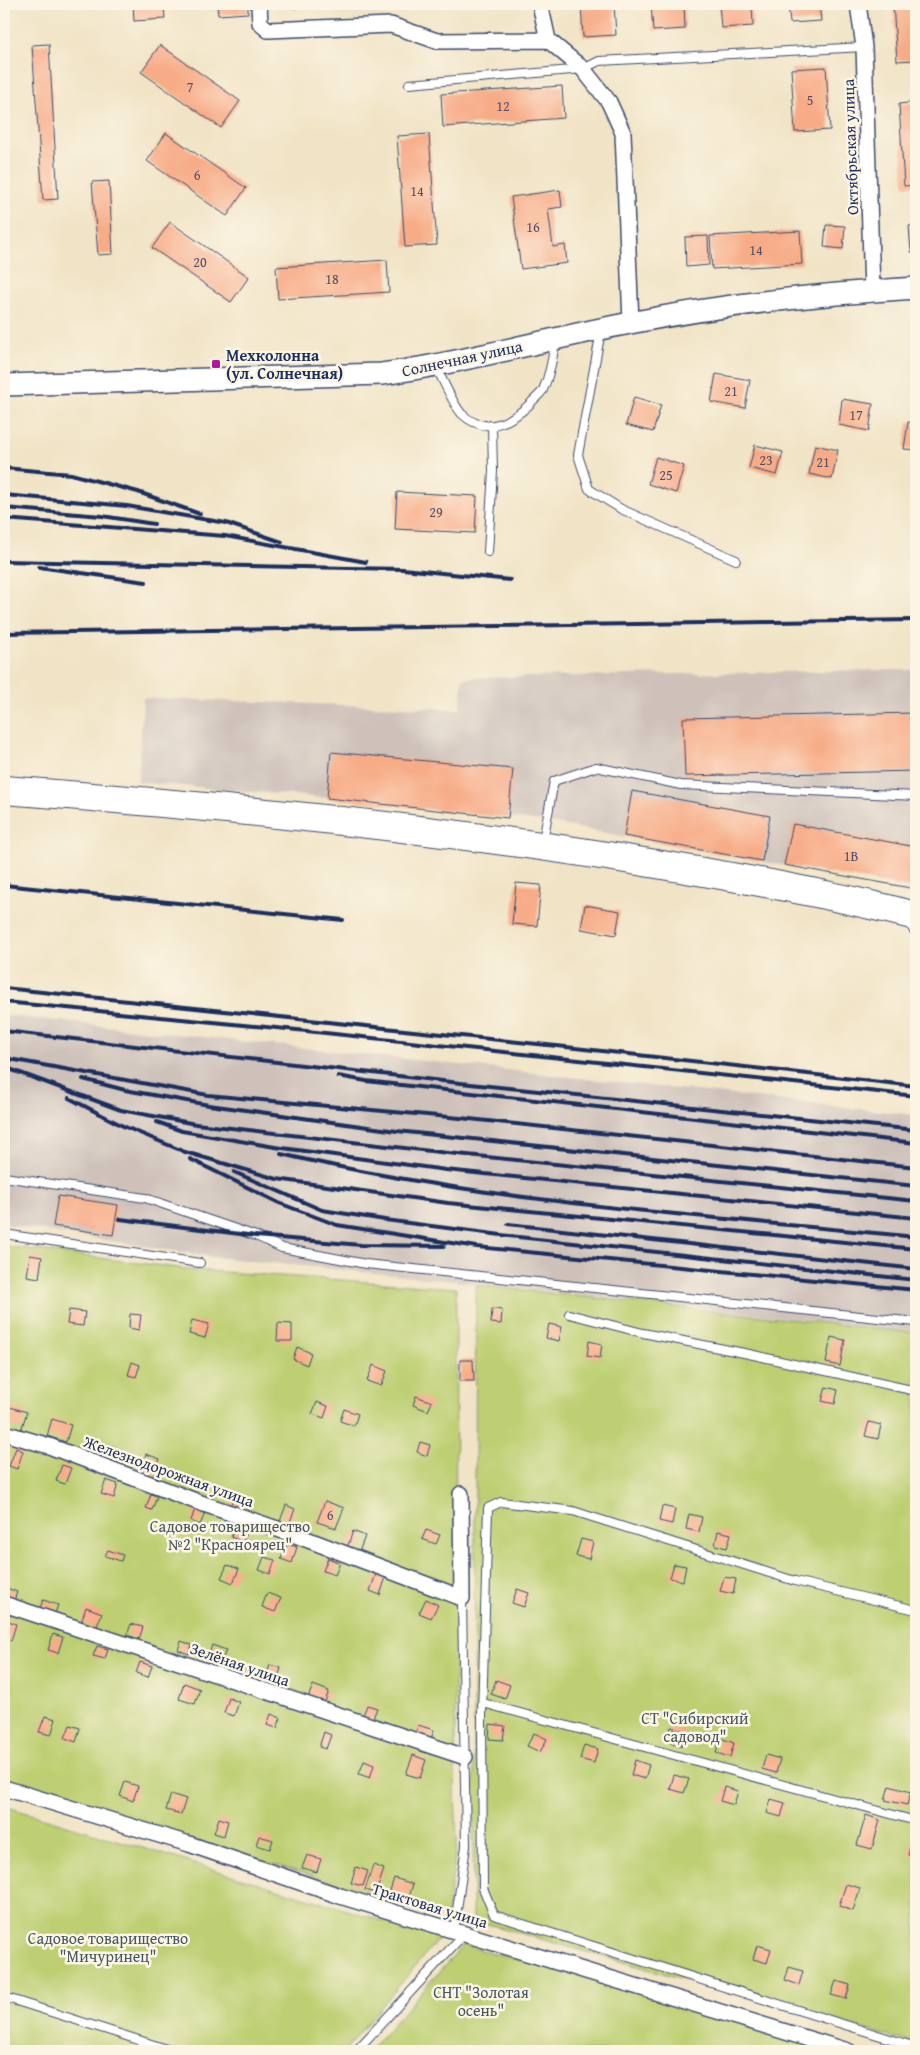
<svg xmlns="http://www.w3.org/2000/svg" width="920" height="2055" viewBox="0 0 920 2055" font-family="'Gentium Book Plus',serif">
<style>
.industrial{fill:#cec1ba}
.green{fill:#bdcf72;stroke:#6c7f68}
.building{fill:#f7ac87}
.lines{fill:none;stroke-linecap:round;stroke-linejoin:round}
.lane-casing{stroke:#3b4a6e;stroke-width:10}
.street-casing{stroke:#3b4a6e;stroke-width:18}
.secondary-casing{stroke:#3b4a6e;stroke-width:24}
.highway-casing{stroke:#3b4a6e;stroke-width:30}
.lane{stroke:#fff;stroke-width:8}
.street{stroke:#fff;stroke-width:15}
.secondary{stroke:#fff;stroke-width:21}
.highway{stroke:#fff;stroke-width:28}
.rail{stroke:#1b2f5e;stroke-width:4}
.poi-dot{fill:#b5179e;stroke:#fcf5e5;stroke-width:2}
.labels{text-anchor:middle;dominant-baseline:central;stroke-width:5;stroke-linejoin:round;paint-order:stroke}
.number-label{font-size:14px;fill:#524e68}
.street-label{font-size:16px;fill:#1b2f5e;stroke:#fcf5e5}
.poi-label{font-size:16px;font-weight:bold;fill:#1b2f5e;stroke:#fcf5e5;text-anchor:start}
.park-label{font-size:16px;fill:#445763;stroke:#fcf5e5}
</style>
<rect width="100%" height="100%" fill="#fcf5e5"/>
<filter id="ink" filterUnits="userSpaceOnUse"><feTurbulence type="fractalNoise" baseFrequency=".02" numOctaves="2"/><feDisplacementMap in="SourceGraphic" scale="10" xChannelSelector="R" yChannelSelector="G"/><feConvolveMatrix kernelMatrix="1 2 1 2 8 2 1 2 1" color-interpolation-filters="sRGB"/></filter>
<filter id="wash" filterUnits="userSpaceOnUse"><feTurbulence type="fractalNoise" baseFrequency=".0096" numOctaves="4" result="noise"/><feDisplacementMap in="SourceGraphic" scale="20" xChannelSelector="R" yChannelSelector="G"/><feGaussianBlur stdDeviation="1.12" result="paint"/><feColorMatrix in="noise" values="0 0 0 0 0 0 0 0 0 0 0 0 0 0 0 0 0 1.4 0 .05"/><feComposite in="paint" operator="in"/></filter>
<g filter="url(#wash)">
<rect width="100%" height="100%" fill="#f1e4c6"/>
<!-- industrial -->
<path class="industrial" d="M882,670h34v219l-371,-67 -218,-24 -189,-16 5,-84 317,11 3,-31z
M4,1015l912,100v217l-402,-45 -301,-30 -209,-33z"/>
<!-- green -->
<path class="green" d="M4,1246l190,24 262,18 -1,505 2,50 -10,73 -443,-132z
M476,1285l440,48v711l-443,-124z
M4,1806l435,132 -95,113h-340z
M463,1945l395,106h-489z"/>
<g id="blocks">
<!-- building -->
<path class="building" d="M133,4h31l1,15 -31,2z
M217,4h31v9l-30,2z
M292,4h36v1l-35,3z
M581,4h33l2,31 -33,2z
M651,4h33l1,25 -32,2z
M719,4h33l1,22 -32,2z
M788,4h31l2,17 -31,2z
M893,4h23v56l-19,1z
M49,44l9,155 -15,1 -11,-155z
M160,45l80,56 -19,27 -80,-56z
M826,67l4,63 -35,2 -4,-63z
M562,86l2,32 -121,9 -2,-33z
M916,102v83l-12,1 -5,-82z
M166,133l80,55 -19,28 -80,-55z
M429,134l8,111 -32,2 -8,-111z
M109,181l4,73 -15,1 -6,-73z
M560,190l2,17 -14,2 5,38 12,-2 2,18 -46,6 -10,-72z
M170,222l79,55 -18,25 -79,-54z
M826,225l19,1 -2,23 -19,-2z
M916,225v26l-5,1 -2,-26z
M800,231l2,33 -90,5 -2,-33z
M708,236l1,29 -23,2 -1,-30z
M387,260l2,32 -111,7 -2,-32z
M716,374l34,6 -5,28 -34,-6z
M634,397l27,8 -8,27 -27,-7z
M842,399l31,5 -4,27 -30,-6z
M908,422l8,1v27l-12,-1z
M755,445l28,7 -6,23 -28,-7z
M815,445l23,5 -6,29 -23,-5z
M656,457l28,9 -8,27 -28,-9z
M397,492l80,4 -2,37 -80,-4z
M916,713v58l-231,5 -2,-58z
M331,752l182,17 -5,49 -181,-20z
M632,791l138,25 -8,45 -138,-25z
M793,824l123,23v42l-132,-24z
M516,883l25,2 -4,41 -25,-2z
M585,905l35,6 -4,24 -35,-6z
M58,1196l60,9 -5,30 -60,-9z
M30,1255l12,2 -3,21 -12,-2z
M492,1309l10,1 -1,14 -10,-1z
M69,1310l16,2 -2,14 -16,-2z
M130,1314l11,1 -2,15 -10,-2z
M192,1320l17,4 -4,14 -16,-4z
M278,1323l14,1v17h-15z
M549,1324l13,3 -3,14 -13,-3z
M831,1337l14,3 -5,26 -14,-3z
M589,1341l13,3 -2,14 -13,-2z
M297,1347l14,6 -4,12 -14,-6z
M460,1360h13l1,21h-14z
M132,1362l8,3 -4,12 -8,-2z
M373,1365l14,6 -6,15 -14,-5z
M826,1387l12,3 -3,14 -13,-3z
M416,1396l16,6 -4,9 -15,-6z
M317,1402l11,4 -4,12 -12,-4z
M10,1407l17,5 -6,18 -16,-6z
M344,1409l14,5 -4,12 -14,-5z
M52,1419l19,6 -5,17 -19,-6z
M869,1422l12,3 -3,14 -13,-3z
M420,1442l10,3 -3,11 -10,-4z
M107,1444l8,3 -5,13 -8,-3z
M16,1448l7,3 -6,18 -8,-3z
M146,1454l14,5 -8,20 -13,-5z
M62,1465l9,3 -6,16 -9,-3z
M106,1480l12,4 -4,14 -13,-4z
M235,1493l10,3 -5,15 -10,-4z
M151,1494l6,2 -5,14 -6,-2z
M325,1501l19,7 -8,20 -19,-6z
M286,1505l9,4 -7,18 -9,-3z
M662,1506l13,3 -3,15 -13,-3z
M195,1509l10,4 -5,12 -9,-4z
M689,1514l13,3 -3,15 -13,-3z
M237,1523l12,5 -6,14 -12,-5z
M426,1530l14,5 -4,9 -14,-5z
M353,1531l12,5 -6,16 -12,-4z
M718,1531l13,3 -4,14 -12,-3z
M581,1539l12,3 -4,17 -13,-3z
M287,1544l10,3 -5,16 -11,-4z
M108,1550l15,5 -2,6 -16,-5z
M264,1557l11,3 -5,14 -11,-4z
M328,1558l12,5 -5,12 -12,-4z
M674,1564l12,2 -3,15 -13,-3z
M227,1565l12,4 -6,14 -12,-5z
M376,1574l10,3 -6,18 -10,-4z
M724,1577l12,2 -3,15 -13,-3z
M4,1587l13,5 -3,9 -10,-4z
M517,1589l12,4 -5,14 -12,-4z
M267,1593l14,5 -6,14 -13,-5z
M426,1599l12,6 -7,13 -12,-5z
M43,1600l15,5 -4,11 -15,-5z
M86,1607l16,6 -6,16 -15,-6z
M4,1619l12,5 -5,17 -7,-3z
M131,1624l12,3 -4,12 -12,-4z
M53,1634l10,3 -5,16 -10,-3z
M181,1641l11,4 -3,9 -11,-4z
M212,1645l14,5 -6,16 -13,-5z
M97,1646l11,3 -3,10 -12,-3z
M140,1662l12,4 -4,11 -12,-4z
M270,1665l11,3 -5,16 -11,-4z
M496,1680l14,5 -5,14 -14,-5z
M184,1683l16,6 -5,15 -16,-5z
M313,1685l16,6 -5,13 -16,-6z
M229,1698l10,4 -5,14 -10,-3z
M367,1705l10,3 -5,13 -10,-3z
M271,1714l10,4 -4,10 -10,-3z
M45,1716l11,3 -5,16 -12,-3z
M490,1724l15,2 -2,14 -14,-1z
M70,1725l10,3 -4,14 -11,-4z
M418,1725l16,5 -4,12 -15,-5z
M671,1727l14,4 -4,15 -14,-5z
M324,1732l7,3 -5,14 -7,-2z
M534,1733l13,6 -7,13 -13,-6z
M720,1738l14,5 -4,14 -14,-4z
M584,1745l14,4 -4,14 -14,-4z
M413,1755l13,5 -6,18 -14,-4z
M766,1755l14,4 -4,14 -14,-4z
M635,1760l14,5 -4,14 -14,-4z
M364,1761l10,4 -4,13 -11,-4z
M674,1775l15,4 -5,14 -14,-4z
M125,1782l13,4 -5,15 -13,-5z
M889,1786l22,6 -4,13 -22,-5z
M724,1787l14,4 -4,14 -14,-4z
M171,1794l15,5 -5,15 -15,-4z
M771,1799l14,4 -4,14 -14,-4z
M866,1815l14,5 -8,29 -15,-4z
M219,1818l9,3 -4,15 -10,-3z
M259,1836l14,4 -3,9 -14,-4z
M912,1840l4,2v15l-8,-2z
M307,1855l14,4 -4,13 -15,-4z
M373,1865l11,4 -8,24 -11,-3z
M356,1867l12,4 -5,15 -12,-3z
M394,1878l19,6 -5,16 -19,-6z
M846,1884l14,4 -7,23 -14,-5z
M757,1945l14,4 -4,14 -14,-4z
M789,1967l14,4 -4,14 -14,-5z
M836,1981l14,4 -4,14 -15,-4z"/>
</g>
</g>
<g filter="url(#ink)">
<use href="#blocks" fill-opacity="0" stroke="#3b4a6e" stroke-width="1"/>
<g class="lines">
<defs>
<path id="lane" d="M409,84l174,-15 16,-8 265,-14
M601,331l-23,124 11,34 32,20 115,51
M436,367c6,11 18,39 26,47 23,22 49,8 68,-10 4,-5 10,-9 13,-14 7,-16 10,-32 12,-49
M488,552l5,-81 -1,-45
M543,841l11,-60 42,-14 85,18 235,11
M907,921l9,12
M4,1177l141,21 111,38 26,12 84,16 550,58
M4,1234l196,29
M569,1314l74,19 106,21 167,37
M916,1610l-121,-29 -222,-70 -72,-9 -13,6 -6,206 1,174 11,27 422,132
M483,1703l433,118
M454,1931l12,-85 -4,-248
M4,1997l169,54
M356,2051l108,-117"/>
<path id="street" d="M259,4l1,19 8,7 123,-5 46,16 111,-1
M540,4l8,36 35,29 26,33 14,31 8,189
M858,4l6,43 8,243
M4,1433l45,13 149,56 100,34 164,62 -1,-104
M4,1604l461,153
M4,1788l185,56 151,52 508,155"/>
<path id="secondary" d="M4,385l378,-11c84,-12 165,-35 248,-51 95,-19 190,-29 286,-35"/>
<path id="highway" d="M4,790c214,16 428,37 640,72 91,15 183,31 272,54"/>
</defs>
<!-- lane casing -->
<use href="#lane" class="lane-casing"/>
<!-- street casing -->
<use href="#street" class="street-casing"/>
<!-- secondary casing -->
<use href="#secondary" class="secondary-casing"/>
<!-- highway casing -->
<use href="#highway" class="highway-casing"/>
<!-- lane -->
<use href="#lane" class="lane"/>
<!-- street -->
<use href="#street" class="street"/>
<!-- secondary -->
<use href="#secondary" class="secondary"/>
<!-- highway -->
<use href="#highway" class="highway"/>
<!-- rail -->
<path class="rail" d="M4,468l67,6 67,18 62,22
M4,495l123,11 99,17 56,19
M4,508l98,8 52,8
M4,519l221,17 141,26
M4,561l399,8 107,11
M39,567l107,15
M4,633l912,-13
M4,885l339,35
M4,988l562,59 350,39
M4,1002l293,28 619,66
M4,1031l447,51 465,48
M4,1058l204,37 252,23 456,49
M4,1067l117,43 75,14 252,29 468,48
M338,1076l28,5 550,62
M83,1079l42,11 84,15 188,26 519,55
M69,1098l54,28 62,26 92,27 171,24 468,46
M157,1122l25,9 93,16 171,23 470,48
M281,1154c208,49 424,62 635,83
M190,1159l89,44 58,22 140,22 439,43
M234,1172l88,38 63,10 124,16 407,44
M120,1219l136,17 105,9 83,1
M508,1224l408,45"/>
</g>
</g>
<!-- markers -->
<rect class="poi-dot" x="211" y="359" width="10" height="10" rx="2.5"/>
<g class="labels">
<!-- number labels -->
<g class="number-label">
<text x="190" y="87">7</text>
<text x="810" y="100">5</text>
<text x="503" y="106">12</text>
<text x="197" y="175">6</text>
<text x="417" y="191">14</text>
<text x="533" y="227">16</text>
<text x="756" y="250">14</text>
<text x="200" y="262">20</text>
<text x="332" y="279">18</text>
<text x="731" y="391">21</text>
<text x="856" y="415">17</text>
<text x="766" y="460">23</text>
<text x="823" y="462">21</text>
<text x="666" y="475">25</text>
<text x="436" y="512">29</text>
<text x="851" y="856">1В</text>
<text x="330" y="1515">6</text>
</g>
<!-- street labels -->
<g class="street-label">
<text transform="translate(850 147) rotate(-92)">Октябрьская улица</text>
<text transform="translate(462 358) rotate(-12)">Солнечная улица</text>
<text transform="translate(169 1471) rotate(20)">Железнодорожная улица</text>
<text transform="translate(240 1664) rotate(19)">Зелёная улица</text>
<text transform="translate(430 1905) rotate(17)">Трактовая улица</text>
</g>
<!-- poi labels -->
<g class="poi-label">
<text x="226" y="355">Мехколонна<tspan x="226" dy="18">(ул. Солнечная)</tspan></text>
</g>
<!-- park labels -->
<g class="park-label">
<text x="230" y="1526">Садовое товарищество<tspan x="230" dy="18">№2 "Красноярец"</tspan></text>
<text x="695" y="1718">СТ "Сибирский<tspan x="695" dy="18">садовод"</tspan></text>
<text x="108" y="1938">Садовое товарищество<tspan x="108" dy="18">"Мичуринец"</tspan></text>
<text x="481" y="1992">СНТ "Золотая<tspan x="481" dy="18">осень"</tspan></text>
</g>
</g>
<!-- margin -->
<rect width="920" height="2055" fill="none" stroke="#fcf5e5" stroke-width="20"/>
</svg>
